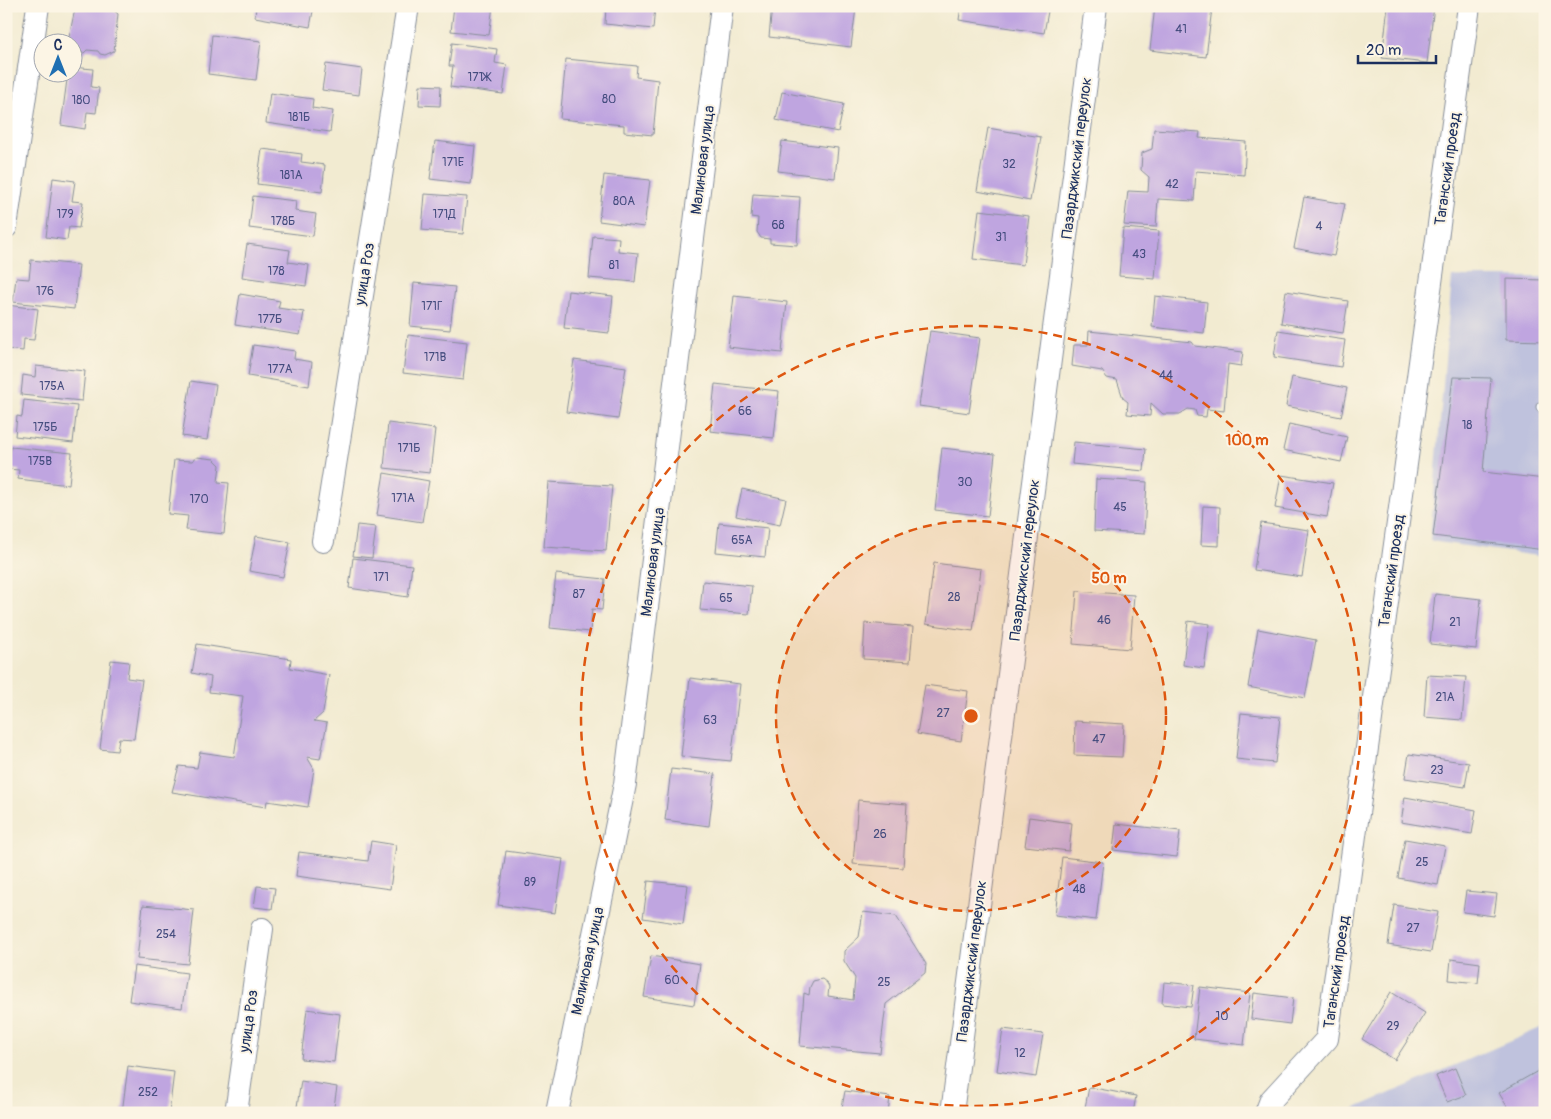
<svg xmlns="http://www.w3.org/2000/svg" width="1551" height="1119" viewBox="0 0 1551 1119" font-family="Pangolin,sans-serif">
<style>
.industrial{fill:#bfc2dd}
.building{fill:#bfa5e0}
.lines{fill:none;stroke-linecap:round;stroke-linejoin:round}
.lane-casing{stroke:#868d98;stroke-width:13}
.street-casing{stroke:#868d98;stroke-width:24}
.lane{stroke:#fff;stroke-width:11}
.street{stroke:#fff;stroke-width:22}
.ring{fill:none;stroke:#de5710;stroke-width:2.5;stroke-dasharray:9 6}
.labels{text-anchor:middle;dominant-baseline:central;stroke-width:4;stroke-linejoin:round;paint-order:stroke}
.number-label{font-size:12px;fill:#444c7e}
.street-label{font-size:15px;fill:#1b2f5e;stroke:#fcf5e5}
.centre{fill:#de5710;stroke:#fcf5e5;stroke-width:2.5}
.ring-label{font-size:15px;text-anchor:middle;font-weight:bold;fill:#de5710;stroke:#fcf5e5;stroke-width:4;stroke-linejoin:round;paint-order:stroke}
</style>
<rect width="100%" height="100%" fill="#fcf5e5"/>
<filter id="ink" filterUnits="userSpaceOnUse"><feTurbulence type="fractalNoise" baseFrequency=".02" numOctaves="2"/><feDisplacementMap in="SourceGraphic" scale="10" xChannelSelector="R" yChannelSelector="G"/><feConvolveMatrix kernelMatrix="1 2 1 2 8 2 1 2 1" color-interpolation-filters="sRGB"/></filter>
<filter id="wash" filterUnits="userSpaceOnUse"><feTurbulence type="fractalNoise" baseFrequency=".0096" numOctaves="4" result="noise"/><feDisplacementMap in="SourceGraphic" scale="20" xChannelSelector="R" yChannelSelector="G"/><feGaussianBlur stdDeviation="1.12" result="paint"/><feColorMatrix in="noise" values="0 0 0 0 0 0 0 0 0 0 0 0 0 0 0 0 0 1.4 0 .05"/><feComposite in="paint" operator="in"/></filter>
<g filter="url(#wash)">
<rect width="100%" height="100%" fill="#f2ebd1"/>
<!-- industrial -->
<path class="industrial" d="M1452,277h93v280l-115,-16z
M1545,1026v87h-201z"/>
<g id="blocks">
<!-- building -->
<path class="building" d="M82,6l30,3 6,5 -4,37 -9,4 -5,-1 -2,-3 -11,-1 -3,3 -12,-1v-10h-4l7,-33z
M256,6h58l-4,21 -55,-10z
M454,6h39l-4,29 -38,-4z
M606,6h49l-2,23 -48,-5z
M772,6h71l13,2 -5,39 -82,-10z
M961,6h88l-5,27 -85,-13z
M1155,6h40l17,2 -6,49 -56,-7z
M1388,6h46l-7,57 -45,-5z
M212,35l49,6 -5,39 -48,-6z
M452,43l45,6 -2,14 12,2 -4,29 -53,-7 3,-21h-4z
M566,59l71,7 -1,11 22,3 -5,55 -29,-3v-7l-64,-6z
M326,64l36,5 -3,26 -37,-5z
M72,67l21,2 -2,18 8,1 -3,25 -9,-1 -2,17 -24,-4 7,-53h4z
M420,85l21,1 -1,20 -21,-1z
M782,92l62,12 -6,28 -62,-12z
M270,93l43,6 -1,9 21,3 -3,21 -64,-9z
M988,128l53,9 -11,64 -53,-10z
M1154,129l46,3 -1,6 47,4 -2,33 -48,-4 -2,30 -36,-2 -2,28 -32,-2 4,-34 20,1 1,-15 -8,-7 1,-17 10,-4z
M435,141l40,5 -4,38 -41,-5z
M782,141l56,7 -3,30 -57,-7z
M262,149l40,5 -1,8 24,3 -3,27 -65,-8z
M604,175l46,5 -6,47 -45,-6z
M53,178l22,3 -3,20 11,1 -4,26 -10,-1 -2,13 -21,-3z
M425,194l42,3 -4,37 -41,-4z
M753,194l47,3 -3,48 -27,-2v-4l-9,-1 -4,-6 1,-14 -7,-1z
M253,196l43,5 -1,10 21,3 -3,22 -64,-8z
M1304,197l41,7 -11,52 -40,-8z
M979,210l50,6 -6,49 -50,-6z
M1123,228l36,3 -4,48 -36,-3z
M593,236l26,2 -1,13 20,2 -3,29 -46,-4z
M247,244l43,6 -2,12 21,3 -3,21 -64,-9z
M31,260l48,5 -5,44 -61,-7 3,-24 13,1z
M1506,279l39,1v61l-39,-1z
M414,283l41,4 -5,43 -40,-4z
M568,291l45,5 -4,37 -45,-5z
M1286,291l62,10 -5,32 -62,-10z
M240,294l40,7 -2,7 26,4 -4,23 -65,-10z
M734,296l53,6 -5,51 -54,-6z
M1155,296l52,6 -3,31 -52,-6z
M7,305l31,4 -4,31 -10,-1 -1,12 -17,-2z
M1278,330l67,10 -4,27 -67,-10z
M930,331l50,7 -11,75 -50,-7z
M1089,331l103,11 3,4 48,6 -2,14 -13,-2 -4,47 -17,-2 -1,8 -9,-1 -2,-6 -7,-1 -8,5h-17l-12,-11 -1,13 -23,-2 1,-12 -5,-4 -6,-18 -10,-2 -5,-7 -30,-5 2,-21h14z
M408,335l59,7 -4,38 -60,-7z
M253,345l42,6 -1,8 18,3 -3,24 -61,-10z
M574,360l52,7 -8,52 -52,-7z
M36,366l49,5 -3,30 -61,-6 2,-20 12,2z
M1292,377l55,11 -6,29 -55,-11z
M1453,377l38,1 -8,94 62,7v71l-112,-14z
M191,381l25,4 -9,55 -25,-4z
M715,384l64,7 -5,47 -64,-7z
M24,400l53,6 -4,37 -58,-7 2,-20 5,1z
M388,423l47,6 -5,44 -46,-5z
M1289,424l58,13 -6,25 -58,-12z
M1074,442l72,7 -2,22 -72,-7z
M11,447l61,6 -3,32 -51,-6 1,-9 -11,-1z
M942,448l53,6 -7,62 -53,-6z
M197,457l17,2 6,6 -2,17 11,1 -5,51 -38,-4 2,-14 -20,-2 6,-54 18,1z
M384,473l45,8 -7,41 -45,-7z
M1281,475l52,8 -6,34 -52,-9z
M1096,479l51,3 -3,52 -50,-3z
M549,482l63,4 -6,65 -62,-4z
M742,489l44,10 -6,26 -44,-9z
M1203,506l17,1 -1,39 -18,-1z
M719,523l49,5 -3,29 -49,-5z
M1261,523l48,7 -7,47 -48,-7z
M357,525l19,2 -4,31 -19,-2z
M256,536l34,6 -7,35 -34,-6z
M353,558l59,7 -4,32 -59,-9z
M934,563l47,6 -8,62 -47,-7z
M556,574l49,5 -3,31 -10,-1 -2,23 -40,-4z
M703,581l49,5 -3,28 -49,-4z
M1077,591l57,4 -4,54 -57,-5z
M1435,594l46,5 -5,50 -46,-5z
M1188,621l22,3 -6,44 -21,-3z
M865,623l48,4 -3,35 -47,-3z
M1258,629l58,11 -11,58 -57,-11z
M197,644l94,15 -1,9 39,7 -6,38 -9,8 13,2 -7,36 -13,-2 7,12 -6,38 -41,-6 -1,6 -94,-15 7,-26 18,2 3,-16 34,5 9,-61 -34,-4 2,-15 -19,-4z
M111,660l18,2 -2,16 15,2 -8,59 -15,-1 -2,13 -17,-2z
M1427,675l39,2 -4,43 -38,-3z
M690,678l50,6 -9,77 -50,-5z
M925,685l43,6 -7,50 -44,-7z
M1241,713l39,4 -5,46 -39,-4z
M1075,721l49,3 -2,33 -48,-2z
M1409,754l60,9 -4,24 -60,-9z
M671,769l44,5 -6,52 -44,-6z
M1405,797l71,13 -4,24 -71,-12z
M858,800l49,4 -4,64 -50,-4z
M1029,817l43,6 -3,28 -44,-5z
M1116,824l64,7 -3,26 -64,-7z
M1405,839l40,7 -7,39 -40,-7z
M371,841l25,4 -6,44 -94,-13 3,-24 69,9z
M506,851l57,8 -8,54 -57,-8z
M1062,857l41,5 -7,58 -41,-5z
M648,881l40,4 -5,39 -40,-6z
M257,886l18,2 -3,21 -18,-2z
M1466,891l31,3 -3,22 -31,-4z
M143,905l51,5 -6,54 -51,-5z
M1394,905l44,7 -7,40 -43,-7z
M863,912l33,4 30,48 -1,9 -39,31 -6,49 -80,-7 4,-53 5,2 1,-8 3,-6 9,-2 5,4 2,4 -1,9 25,4 2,-22 -11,-17v-10l15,-14z
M651,956l49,8 -6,41 -50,-8z
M1451,959l29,4 -2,20 -29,-3z
M134,966l53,7 -5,35 -53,-7z
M1164,982l30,3 -3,22 -29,-3z
M1200,987l50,6 -6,52 -50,-6z
M1391,992l34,21 -30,47 -33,-21z
M1254,993l39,5 -3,26 -39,-5z
M307,1009l33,5 -6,48 -33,-3z
M1003,1029l40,5 -7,43 -39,-6z
M128,1066l46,6 -5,41h-47z
M1545,1067v46h-34l-12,-20z
M1455,1068l11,27 -19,7 -11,-26z
M301,1081l36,6 -4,26h-37z
M1089,1087l47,9 -3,17h-49z
M845,1091l45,6 -2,16h-47z"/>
</g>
</g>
<g filter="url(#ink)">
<use href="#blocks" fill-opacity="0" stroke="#868d98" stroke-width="1"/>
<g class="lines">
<defs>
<path id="lane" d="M1542,407h3"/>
<path id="street" d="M6,227l32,-221
M323,541l85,-535
M236,1113l26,-184
M557,1113l68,-329 97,-778
M952,1113l144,-1107
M1266,1113l5,-13 56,-61 142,-1033"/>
</defs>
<!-- lane casing -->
<use href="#lane" class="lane-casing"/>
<!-- street casing -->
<use href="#street" class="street-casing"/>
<!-- lane -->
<use href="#lane" class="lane"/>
<!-- street -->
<use href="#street" class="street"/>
</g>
</g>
<!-- distance rings -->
<circle cx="971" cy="716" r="195" fill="#de5710" fill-opacity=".12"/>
<g class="ring">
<circle cx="971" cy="716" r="195"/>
<circle cx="971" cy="716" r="390"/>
</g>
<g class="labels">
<!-- number labels -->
<g class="number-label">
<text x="1181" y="29">41</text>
<text x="479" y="77">171Ж</text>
<text x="609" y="99">80</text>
<text x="81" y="100">180</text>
<text x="299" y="117">181Б</text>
<text x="453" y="162">171Е</text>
<text x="1009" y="164">32</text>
<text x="291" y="175">181А</text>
<text x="1172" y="184">42</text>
<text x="624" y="201">80А</text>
<text x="65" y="214">179</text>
<text x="444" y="214">171Д</text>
<text x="283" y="221">178Б</text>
<text x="778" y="225">68</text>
<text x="1319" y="226">4</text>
<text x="1001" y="237">31</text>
<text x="1139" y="254">43</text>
<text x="614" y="265">81</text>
<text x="276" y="271">178</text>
<text x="45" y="291">176</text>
<text x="432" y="306">171Г</text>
<text x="270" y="319">177Б</text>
<text x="435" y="357">171В</text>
<text x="280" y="369">177А</text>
<text x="1166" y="375">44</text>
<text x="52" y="386">175А</text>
<text x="745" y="411">66</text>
<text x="1467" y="425">18</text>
<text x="45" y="427">175Б</text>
<text x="409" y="448">171Б</text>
<text x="40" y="461">175В</text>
<text x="965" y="482">30</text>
<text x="403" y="498">171А</text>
<text x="199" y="499">170</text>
<text x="1120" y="507">45</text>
<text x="742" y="540">65А</text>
<text x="381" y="577">171</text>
<text x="579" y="594">87</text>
<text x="954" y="597">28</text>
<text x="726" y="598">65</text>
<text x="1104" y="620">46</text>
<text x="1455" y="622">21</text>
<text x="1445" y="697">21А</text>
<text x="943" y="713">27</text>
<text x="710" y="720">63</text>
<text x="1099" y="739">47</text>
<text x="1437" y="770">23</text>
<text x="880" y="834">26</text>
<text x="1422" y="862">25</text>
<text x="530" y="882">89</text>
<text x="1079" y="889">48</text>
<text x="1413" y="928">27</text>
<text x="166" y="934">254</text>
<text x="672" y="980">60</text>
<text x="884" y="982">25</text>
<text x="1222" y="1016">10</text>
<text x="1393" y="1026">29</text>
<text x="1020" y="1053">12</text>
<text x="148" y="1092">252</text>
</g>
<!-- street labels -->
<g class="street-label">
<text transform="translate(1077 158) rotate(-83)">Пазарджикский переулок</text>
<text transform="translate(703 160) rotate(-83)">Малиновая улица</text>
<text transform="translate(1448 169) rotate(-82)">Таганский проезд</text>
<text transform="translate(365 274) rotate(-81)">улица Роз</text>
<text transform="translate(1025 560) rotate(-83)">Пазарджикский переулок</text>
<text transform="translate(653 562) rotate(-83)">Малиновая улица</text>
<text transform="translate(1392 571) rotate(-82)">Таганский проезд</text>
<text transform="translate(588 961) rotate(-78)">Малиновая улица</text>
<text transform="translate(972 961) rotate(-83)">Пазарджикский переулок</text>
<text transform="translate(1337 972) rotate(-82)">Таганский проезд</text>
<text transform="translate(249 1021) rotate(-82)">улица Роз</text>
</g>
</g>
<circle cx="971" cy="716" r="8" class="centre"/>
<g class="ring-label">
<text x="1247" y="445">100 m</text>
<text x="1109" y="583">50 m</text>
</g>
<!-- margin -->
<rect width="1551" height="1119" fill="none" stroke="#fcf5e5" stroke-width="25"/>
<!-- north arrow -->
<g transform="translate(58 58)"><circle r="24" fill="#fcf5e5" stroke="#a2a6af"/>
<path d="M0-4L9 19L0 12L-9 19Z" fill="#1f6fb2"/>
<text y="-8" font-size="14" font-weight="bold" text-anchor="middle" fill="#1b2f5e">С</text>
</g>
<!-- scale -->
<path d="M1358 55v8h78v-8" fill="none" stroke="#1b2f5e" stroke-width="2.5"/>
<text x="1366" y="55" font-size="15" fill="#1b2f5e" stroke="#fcf5e5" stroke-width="4" paint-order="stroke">20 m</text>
</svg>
